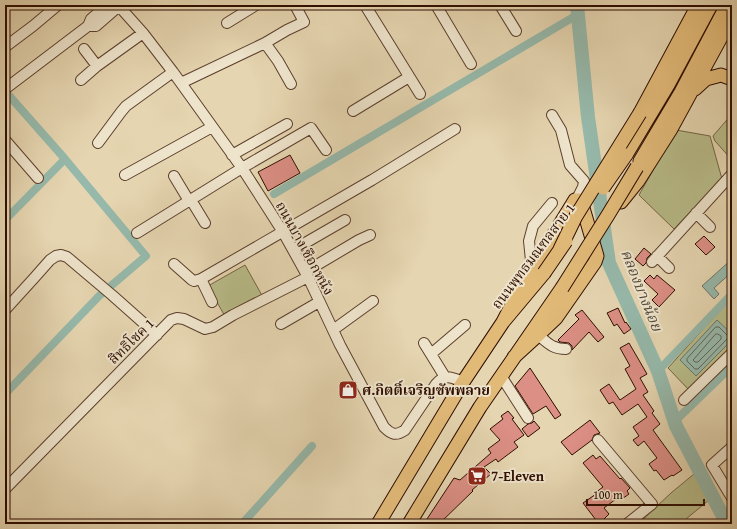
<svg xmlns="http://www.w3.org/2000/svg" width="737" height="529" viewBox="0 0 737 529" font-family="'Gentium Book Plus','Noto Serif Thai',serif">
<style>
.green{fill:#b8bc89;stroke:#736444}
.water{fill:#96b9ab;stroke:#6c7467}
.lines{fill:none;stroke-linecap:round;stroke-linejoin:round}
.shore{stroke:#626356;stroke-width:1}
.canal{stroke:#96b9ab;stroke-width:8}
.river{stroke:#96b9ab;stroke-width:14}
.building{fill:#dc8f85;stroke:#2e0d00}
.minor-casing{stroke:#5c3f2c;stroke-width:12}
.major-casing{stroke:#2e0d00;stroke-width:15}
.minor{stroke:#eee4cc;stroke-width:10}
.major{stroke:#e2ba78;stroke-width:13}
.major-bridge-casing{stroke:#2e0d00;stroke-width:15;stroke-linecap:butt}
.major-bridge{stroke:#e2ba78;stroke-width:13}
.labels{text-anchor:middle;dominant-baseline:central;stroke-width:4;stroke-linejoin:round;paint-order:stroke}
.street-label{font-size:14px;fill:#2e0d00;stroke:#eee4cc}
.poi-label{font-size:14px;font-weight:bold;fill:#2e0d00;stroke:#eee4cc;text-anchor:start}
.water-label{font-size:15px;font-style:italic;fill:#52493c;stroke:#eee4cc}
</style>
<rect width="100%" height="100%" fill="#e5d5b0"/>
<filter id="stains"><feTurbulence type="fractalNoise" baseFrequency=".005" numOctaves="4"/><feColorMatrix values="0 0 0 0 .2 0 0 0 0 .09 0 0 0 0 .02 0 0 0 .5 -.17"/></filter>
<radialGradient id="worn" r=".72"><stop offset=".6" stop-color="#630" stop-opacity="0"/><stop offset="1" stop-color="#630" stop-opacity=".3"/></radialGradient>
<!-- green -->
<path class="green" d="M732,114v46l-17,-19 -2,-5z
M676,130l34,6 12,43 -48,50 -35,-34z
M245,265l19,34 -37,21 -19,-34z
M732,297v49l-43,44 -21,-22z
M694,474l15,26 -29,24h-42l33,-31z"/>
<!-- water -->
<path class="water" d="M732,259v13l-18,16 5,6 -5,5 -12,-13z
M717,320l15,14v6l-36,36 -16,-16z"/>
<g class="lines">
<!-- shore -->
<path class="shore" d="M716,327h3l9,9v2l-30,31h-3l-8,-8v-2z
M716,334h2l3,2v3l-23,23h-3l-2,-2 1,-1z"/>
<!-- canal -->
<path class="canal" d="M5,91l60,68 81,97 -47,40 -94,98
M274,194l303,-179
M5,220l60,-61
M658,371l74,-77
M674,422l58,-56
M242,524l70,-78"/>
<!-- river -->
<path class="river" d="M577,5l11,112 21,146 49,108 18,55 51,98"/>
</g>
<!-- building -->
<path class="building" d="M290,155l10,18 -32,18 -10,-19z
M704,236l11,11 -9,8 -11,-11z
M644,248l7,6 -4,4 -1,5 -3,3 -8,-7z
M650,275l4,4 3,-4 18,15 -16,17 -7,-7 6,-6 -14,-13z
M618,308l7,15 1,-1 5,7 -7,5 -7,-10 -3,2 -7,-13z
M582,310l22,27 -6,5 -9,-10 -17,18v-4l-3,-3 -9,-1 -2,-2 21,-21 -4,-4z
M629,343l18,31 -7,4 8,14 -5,3 11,16 -2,2 8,11 -7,6 29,40 -9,6 -1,-1 -8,5 -8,-10 -2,1 -5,-7 8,-6 -13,-17 -6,5 -5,-6 6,-4 -6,-9 14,-10 -9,-13 -16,11 -9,-13 -4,2 -9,-14 9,-6 11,16 16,-11 -11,-20 5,-3 -10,-18z
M530,368l31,47 -6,4 -9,-13 -13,8 -18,-28z
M508,411l6,7 -2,1 12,16 -10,7 4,5 -20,15 -2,-3 -12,8 7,7 -19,16 1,1 -34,33h-12l2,-4 -2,-1 27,-41 6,2 31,-27 -3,-4 12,-9 -10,-11 13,-10 -2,-3z
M590,420l10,13 -6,2 -2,5 -20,15 -11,-13z
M534,421l6,7 -12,9 -6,-8 6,-5 4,-1z
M593,455l3,4 4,-3 20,23 1,-1 9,10 -3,3 2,3 -7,5 -2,-3 -16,12 5,6 -5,5 4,5h-9l-16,-21 13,-9 -1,-1 8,-6 -20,-24z"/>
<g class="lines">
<defs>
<path id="minor" d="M107,5l-16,14 -3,7h8l23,-20
M118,5l25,28 30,39 69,96 27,42 14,22 25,45 32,68 44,82c8,8 12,9 21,3l31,-46c9,-10 15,-7 27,-2
M365,5l55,89
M436,5l35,59
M500,5l16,26
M227,23l29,-18
M265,43l13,18 13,23
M5,47l28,-21 25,-21
M84,49l13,17 46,-33
M81,80l16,-14
M181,83l84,-40 22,-13 17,-8 -9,-17
M5,89l83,-63
M353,111l56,-34
M552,115l9,15 9,35 14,16 -1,6 -6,12
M5,140l33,38
M98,143l23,-31 5,-6 47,-34
M232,155l55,-31
M125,175l87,-48
M174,176l15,25
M191,200l14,23
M696,213l14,14
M137,233l105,-65 69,-40 15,22
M293,250l52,-30
M657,256l12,12
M652,262l80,-88
M174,264l18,16 2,1 7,-2 11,23
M532,270l-3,-29 4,-15 19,-23
M305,272l54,-32 11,-5
M201,279l171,-99 83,-51
M5,310l30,-33 15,-17 6,-4 5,-1 6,2 45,38 45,40
M281,324l38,-22
M333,330l40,-29
M538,335c10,8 14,14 28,14
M424,343l21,34
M431,354l34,-29
M501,376l27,42
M684,400l48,-47
M598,440l54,64 -25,20
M732,447l-20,18 20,33
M5,489l166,-169 6,-2 7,1 21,10 8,-2 20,-12 75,-38"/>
<path id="major" d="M695,89l11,-10 15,-4 11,4
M640,113l58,-108
M626,155l42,-70 43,-80
M640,161l41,-69 46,-87
M621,202l17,-21 33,-52 61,-112
M503,322l16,-31 56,-91h4l2,1 16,55 -2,6 -39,56 -18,17 -24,22
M378,524l85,-142 40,-60 41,-49
M409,524l71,-117 82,-119"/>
</defs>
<!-- minor casing -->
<use href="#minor" class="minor-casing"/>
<!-- major casing -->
<use href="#major" class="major-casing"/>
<!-- minor -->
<use href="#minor" class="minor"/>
<!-- major -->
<use href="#major" class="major"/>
<defs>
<path id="major-bridge" d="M603,188l23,-33
M560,249l16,-33 64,-103
M544,273l22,-32
M562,288l46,-73 29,-48"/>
</defs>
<!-- major-bridge casing -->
<use href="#major-bridge" class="major-bridge-casing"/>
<!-- major-bridge -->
<use href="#major-bridge" class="major-bridge"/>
</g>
<!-- icons -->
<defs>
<symbol id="shop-square" viewBox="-11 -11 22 22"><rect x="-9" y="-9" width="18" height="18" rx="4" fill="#8f2418" stroke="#eee4cc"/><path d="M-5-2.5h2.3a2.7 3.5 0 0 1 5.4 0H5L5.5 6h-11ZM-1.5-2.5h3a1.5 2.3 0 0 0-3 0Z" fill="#fff"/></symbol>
<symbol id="supermarket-square" viewBox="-11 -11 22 22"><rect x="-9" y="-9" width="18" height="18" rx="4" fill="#8f2418" stroke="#eee4cc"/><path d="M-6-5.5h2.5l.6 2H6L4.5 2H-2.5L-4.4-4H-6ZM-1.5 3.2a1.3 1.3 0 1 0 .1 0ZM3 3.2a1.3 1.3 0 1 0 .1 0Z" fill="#fff"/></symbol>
</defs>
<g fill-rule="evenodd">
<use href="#shop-square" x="337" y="379" width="22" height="22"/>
<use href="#supermarket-square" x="466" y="465" width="22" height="22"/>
</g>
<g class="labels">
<!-- street labels -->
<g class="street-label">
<text transform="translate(305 248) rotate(61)">ถนนบางเชือกหนัง</text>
<text transform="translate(533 256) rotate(-53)">ถนนพุทธมณฑลสาย 1</text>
<text transform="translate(131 341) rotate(-45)">สิทธิโชค 1</text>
</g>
<!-- poi labels -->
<g class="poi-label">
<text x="362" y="390">ศ.กิตติ์เจริญซัพพลาย</text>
<text x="491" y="476">7-Eleven</text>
</g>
<!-- water labels -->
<g class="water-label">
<text transform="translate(642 290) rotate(68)">คลองบางน้อย</text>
</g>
</g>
<!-- margin -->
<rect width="737" height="529" fill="none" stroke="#e5d5b0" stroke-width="20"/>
<rect x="6" y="6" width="725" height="517" fill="none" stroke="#2e0d00" stroke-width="2"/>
<rect x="10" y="10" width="717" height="509" fill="none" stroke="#2e0d00"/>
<!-- scale -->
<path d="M587 499v6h117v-6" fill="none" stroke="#2e0d00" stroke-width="2"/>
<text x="593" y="499" font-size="12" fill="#2e0d00" stroke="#eee4cc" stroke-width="3" paint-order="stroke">100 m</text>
<rect width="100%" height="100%" filter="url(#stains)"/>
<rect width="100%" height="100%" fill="url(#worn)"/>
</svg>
